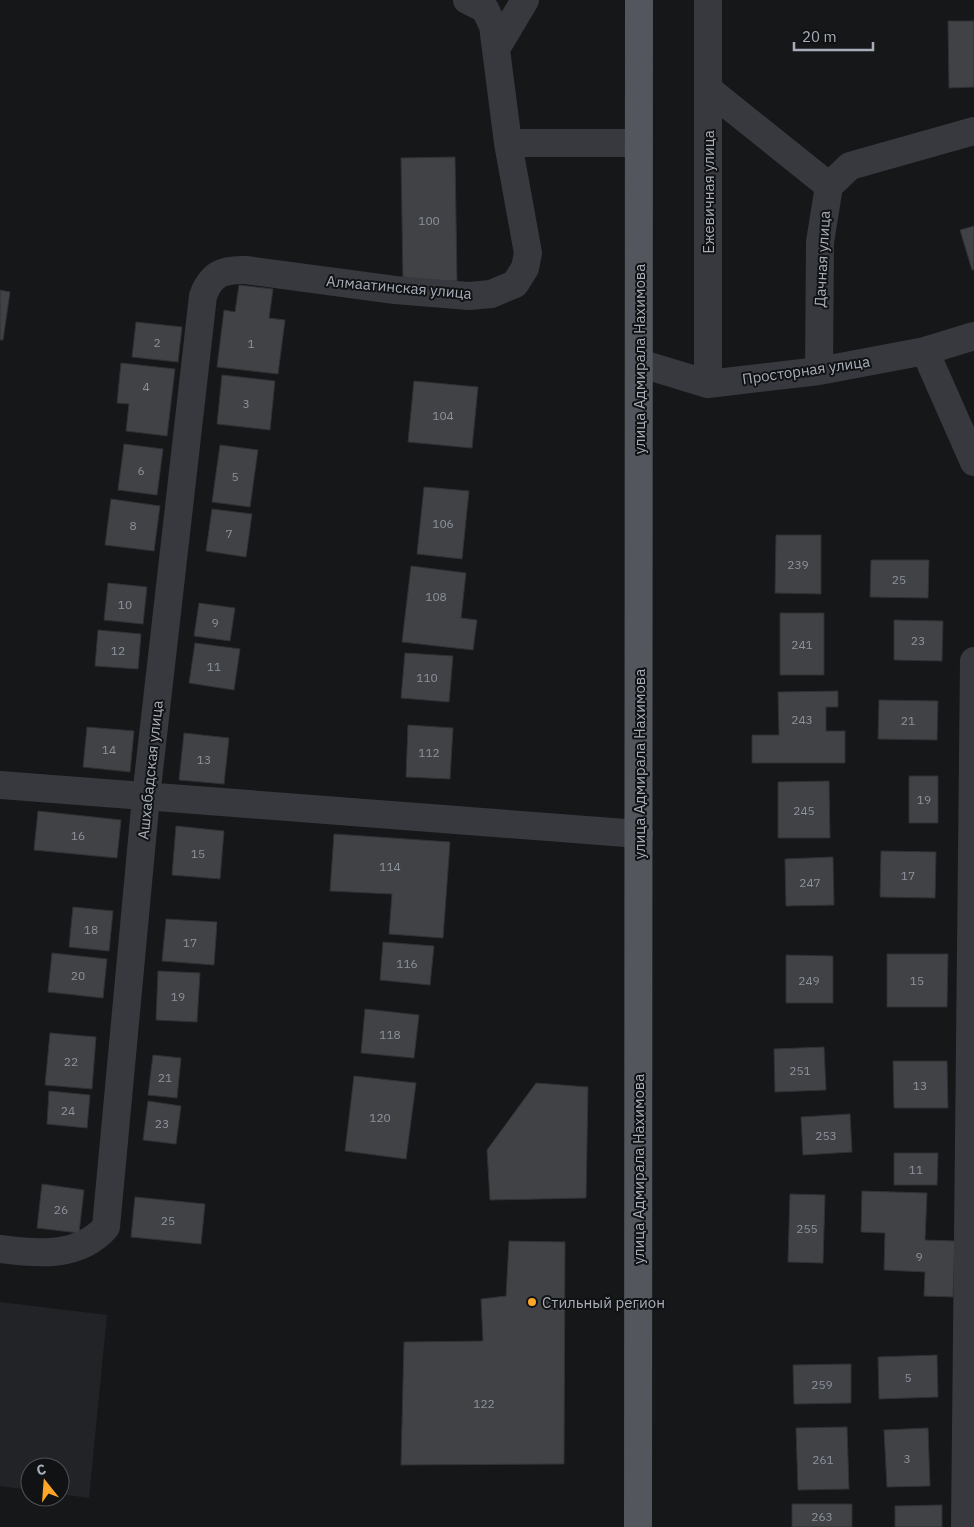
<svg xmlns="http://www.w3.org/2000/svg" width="974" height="1527" viewBox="0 0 974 1527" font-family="'IBM Plex Sans',sans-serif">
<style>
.built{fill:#222326}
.building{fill:#404246;stroke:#303135}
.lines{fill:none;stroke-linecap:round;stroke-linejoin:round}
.minor{stroke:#37393e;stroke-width:28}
.major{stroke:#53565d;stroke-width:28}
.poi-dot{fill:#ffa628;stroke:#111214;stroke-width:2}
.labels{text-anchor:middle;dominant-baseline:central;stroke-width:4;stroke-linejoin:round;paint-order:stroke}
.number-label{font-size:12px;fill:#8d939d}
.street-label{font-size:15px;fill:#a7aeba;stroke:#111214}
.poi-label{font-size:15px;fill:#a7aeba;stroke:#111214;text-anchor:start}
</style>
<rect width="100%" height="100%" fill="#161719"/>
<!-- built -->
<path class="built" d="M0,1302l107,13 -18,183 -29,-4v-27h-30v23l-30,-4z"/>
<!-- building -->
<path class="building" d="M948,21h26v66l-25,1z
M455,157l2,124 -54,1 -2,-124z
M974,226v44h-2l-12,-40z
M239,285l34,4 -4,29 16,2 -7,54 -61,-7 7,-57 11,2z
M0,290l10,2 -7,48h-3z
M136,322l46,5 -4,35 -46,-5z
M121,363l54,6 -8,67 -41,-5 3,-27 -12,-1z
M222,375l53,6 -5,49 -53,-6z
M414,381l64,6 -6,61 -64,-6z
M124,444l39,5 -6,46 -39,-5z
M220,445l38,5 -8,57 -38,-5z
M424,487l45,4 -7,68 -45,-5z
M111,499l49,7 -6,45 -49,-6z
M212,509l40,5 -6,43 -40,-6z
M776,535h45v59l-46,-1z
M871,560h58l-1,38 -58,-1z
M411,566l55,7 -5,45 16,2 -4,30 -71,-8z
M108,583l39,4 -4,37 -39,-4z
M199,603l36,5 -5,33 -36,-5z
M780,613h44v62h-44z
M894,620l49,1 -1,40 -48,-1z
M98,630l43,4 -3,35 -43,-3z
M195,643l45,6 -6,41 -45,-7z
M405,653l48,3 -4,46 -48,-4z
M838,691v16h-12v24h19v32h-93v-28h27l-1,-43z
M879,700l59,1 -1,39 -59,-1z
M408,725l45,3 -3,51 -44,-2z
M87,727l47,4 -4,41 -47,-5z
M184,733l45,5 -5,46 -45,-4z
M909,776h29v47h-29z
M829,781l1,57h-52v-56z
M38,811l83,9 -4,38 -83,-8z
M176,826l48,5 -4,48 -48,-4z
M334,834l116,8 -7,96 -54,-4 3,-40 -62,-3z
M881,851l55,1 -1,46 -55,-1z
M833,857l1,48 -48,1 -1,-47z
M73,907l40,4 -4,40 -40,-4z
M166,919l51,3 -3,43 -52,-4z
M383,942l51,4 -4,39 -50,-5z
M52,953l55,6 -4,39 -55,-6z
M887,954h61l-1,53h-60z
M786,955l47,1v47h-47z
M158,971l42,2 -3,49 -41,-2z
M365,1009l54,6 -5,43 -53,-5z
M50,1033l46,4 -4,52 -47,-4z
M824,1047l2,43 -51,2 -1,-43z
M153,1055l28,3 -4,40 -29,-3z
M893,1061h54l1,47h-54z
M354,1076l62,7 -10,76 -61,-8z
M536,1083l52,4 -2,111 -96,2 -3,-50z
M49,1091l41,4 -3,33 -40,-4z
M148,1101l33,5 -5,38 -33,-4z
M850,1114l2,38 -49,3 -2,-38z
M894,1153h44l-1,32h-43z
M42,1184l42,6 -5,43 -42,-5z
M862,1191l65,2 -2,47 30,1 -2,56 -29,-1 1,-24 -41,-2 1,-37 -24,-1z
M790,1194l35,1 -2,68 -35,-1z
M135,1197l70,7 -4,40 -70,-7z
M509,1241l56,1 -1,222 -163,1 3,-123 79,-1 -2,-42 25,-3z
M937,1355l1,42 -59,2 -1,-42z
M851,1364v39l-57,1 -1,-39z
M847,1427l2,62 -51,1 -2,-62z
M928,1428l2,58 -43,1 -3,-57z
M792,1504h60v23h-60z
M942,1505v22h-47v-21z"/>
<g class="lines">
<!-- minor -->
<path class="minor" d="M497,47l28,-47
M708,89l121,97
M508,143h131
M925,351l49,111
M639,363l69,21 111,-13 106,-20 49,-15
M819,371l1,-129 9,-56 21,-20 124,-35
M708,384v-384
M0,785l639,49
M0,1249c38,5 79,9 106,-22l40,-430 57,-501c8,-22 20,-27 43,-26l149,20 74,6 22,-2 24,-10 10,-16 3,-15 -20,-110 -15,-117 -8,-17 -18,-9
M965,1527l9,-866"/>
<!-- major -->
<path class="major" d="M638,1527l1,-1527"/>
</g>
<!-- markers -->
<circle class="poi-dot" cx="532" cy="1302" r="5"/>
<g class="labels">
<!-- number labels -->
<g class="number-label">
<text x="429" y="220">100</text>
<text x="157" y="342">2</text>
<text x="251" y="343">1</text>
<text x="146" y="386">4</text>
<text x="246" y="403">3</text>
<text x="443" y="415">104</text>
<text x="141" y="470">6</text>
<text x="235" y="476">5</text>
<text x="443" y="523">106</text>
<text x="133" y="525">8</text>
<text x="229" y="533">7</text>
<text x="798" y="564">239</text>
<text x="899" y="579">25</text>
<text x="436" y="596">108</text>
<text x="125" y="604">10</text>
<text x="215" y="622">9</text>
<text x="918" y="640">23</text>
<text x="802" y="644">241</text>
<text x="118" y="650">12</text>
<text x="214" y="666">11</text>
<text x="427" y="677">110</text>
<text x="802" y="719">243</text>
<text x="908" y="720">21</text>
<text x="109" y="749">14</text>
<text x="429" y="752">112</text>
<text x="204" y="759">13</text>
<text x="924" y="799">19</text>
<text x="804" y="810">245</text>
<text x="78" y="835">16</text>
<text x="198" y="853">15</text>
<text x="390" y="866">114</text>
<text x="908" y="875">17</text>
<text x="810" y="882">247</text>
<text x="91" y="929">18</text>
<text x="190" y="942">17</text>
<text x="407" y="963">116</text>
<text x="78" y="975">20</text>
<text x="809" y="980">249</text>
<text x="917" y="980">15</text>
<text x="178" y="996">19</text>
<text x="390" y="1034">118</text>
<text x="71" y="1061">22</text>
<text x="800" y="1070">251</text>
<text x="165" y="1077">21</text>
<text x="920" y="1085">13</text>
<text x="68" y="1110">24</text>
<text x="380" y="1117">120</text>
<text x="162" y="1123">23</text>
<text x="826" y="1135">253</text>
<text x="916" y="1169">11</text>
<text x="61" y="1209">26</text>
<text x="168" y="1220">25</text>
<text x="807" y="1228">255</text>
<text x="919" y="1256">9</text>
<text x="908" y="1377">5</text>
<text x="822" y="1384">259</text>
<text x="484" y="1403">122</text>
<text x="907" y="1458">3</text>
<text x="823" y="1459">261</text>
<text x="822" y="1516">263</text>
</g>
<!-- street labels -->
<g class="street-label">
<text transform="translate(708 192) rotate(-90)">Ежевичная улица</text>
<text transform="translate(822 259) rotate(-87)">Дачная улица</text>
<text transform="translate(399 287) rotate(5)">Алмаатинская улица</text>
<text transform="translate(639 359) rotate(-90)">улица Адмирала Нахимова</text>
<text transform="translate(806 370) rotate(-8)">Просторная улица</text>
<text transform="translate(639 764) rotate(-90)">улица Адмирала Нахимова</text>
<text transform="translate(150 770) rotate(-84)">Ашхабадская улица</text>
<text transform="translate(638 1169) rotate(-90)">улица Адмирала Нахимова</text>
</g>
<!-- poi labels -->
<g class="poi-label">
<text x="542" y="1302">Стильный регион</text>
</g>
</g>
<!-- north arrow -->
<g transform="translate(45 1482) rotate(343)"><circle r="24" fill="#111214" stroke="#4d5056"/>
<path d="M0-4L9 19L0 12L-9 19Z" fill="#ffa628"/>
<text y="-8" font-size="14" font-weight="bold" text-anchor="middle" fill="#a7aeba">С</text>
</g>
<!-- scale -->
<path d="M794 42v8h79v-8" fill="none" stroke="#a7aeba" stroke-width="2.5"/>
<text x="802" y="42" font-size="15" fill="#a7aeba" stroke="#111214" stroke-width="4" paint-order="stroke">20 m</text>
</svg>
